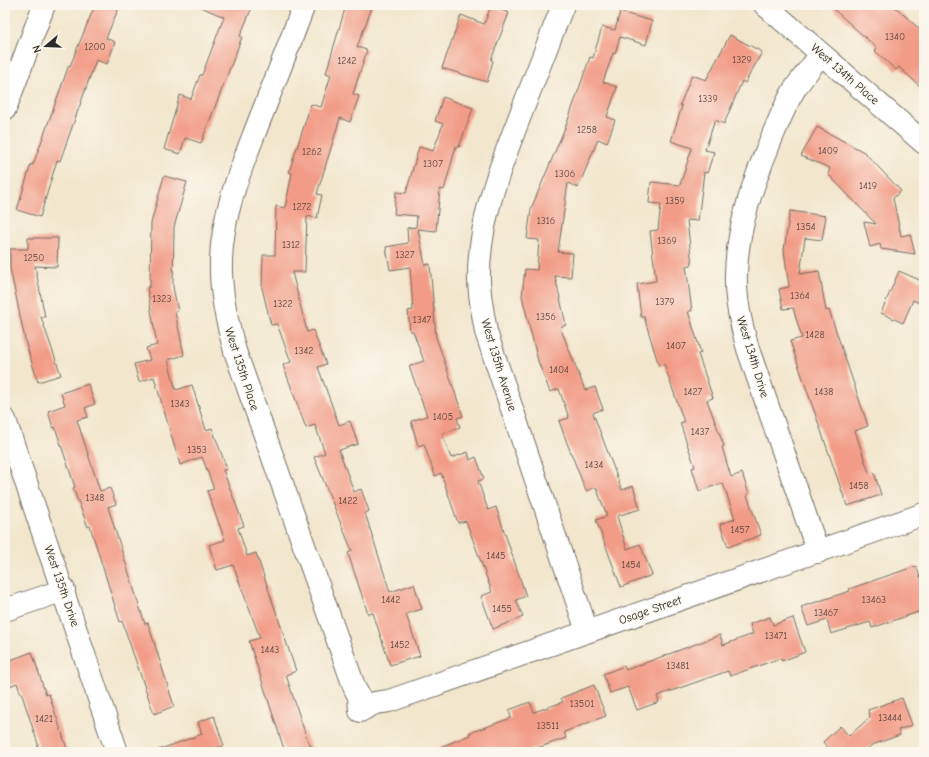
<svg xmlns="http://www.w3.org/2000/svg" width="929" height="757" viewBox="0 0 929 757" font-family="'Comic Neue',sans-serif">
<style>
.building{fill:#f29b86}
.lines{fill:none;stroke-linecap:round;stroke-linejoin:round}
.minor-casing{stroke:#716d64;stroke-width:24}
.minor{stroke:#fff;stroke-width:22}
.labels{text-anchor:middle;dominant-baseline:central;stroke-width:3;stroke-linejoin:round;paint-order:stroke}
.number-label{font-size:10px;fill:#5d4742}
.street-label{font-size:12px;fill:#2b2b2b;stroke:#fbf7ec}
</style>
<rect width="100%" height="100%" fill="#fbf7ec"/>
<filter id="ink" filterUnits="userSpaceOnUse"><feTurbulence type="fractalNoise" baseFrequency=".025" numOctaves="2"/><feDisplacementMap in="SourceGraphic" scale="8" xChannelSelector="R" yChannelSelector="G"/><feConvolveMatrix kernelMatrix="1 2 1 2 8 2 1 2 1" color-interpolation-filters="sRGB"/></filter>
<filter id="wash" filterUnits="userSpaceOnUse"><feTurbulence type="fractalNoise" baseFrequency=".012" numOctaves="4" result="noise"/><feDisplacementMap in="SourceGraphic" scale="16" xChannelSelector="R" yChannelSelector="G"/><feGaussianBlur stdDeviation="0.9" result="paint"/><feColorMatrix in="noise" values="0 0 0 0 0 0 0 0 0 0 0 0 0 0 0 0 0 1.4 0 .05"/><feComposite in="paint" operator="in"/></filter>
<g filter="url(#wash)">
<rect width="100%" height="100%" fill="#f2e7cd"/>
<g id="blocks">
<!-- building -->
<path class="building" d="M95,5h25l-14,33 9,4 -8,22 -11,-4 -36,101 -3,-1 -17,57 -23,-7 14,-46 2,1 36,-100 1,1z
M196,5h57l-13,31 2,1 -41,106 -16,-5 -5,16 -16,-5 16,-54 11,4 9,-24h2l22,-58z
M346,5h27l-16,42 10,3 -14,44 6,2 -9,26 -10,-4 -23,76 5,1 -5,23 -10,-2 -2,56h-13l15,60 6,-2 13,34 -8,3 21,58 11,-4 8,23 -19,6 15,42 7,-3 8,22 -4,2 25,79 24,-8 8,25 -16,5 14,42 -30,9 -17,-52 -5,1 -20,-61 4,-2 -38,-94 11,-4 -10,-28 -9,3 -23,-63 8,-3 -14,-38 -6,1 -9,-37 1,-33h12l1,-49 9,2 7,-35 -3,-1 22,-68 10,3 10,-32 -5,-2z
M829,5h64l31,28v57l-25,-23 -3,3 -21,-19 2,-3z
M491,6l18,7 -18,47 2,1 -6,21 -45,-14 19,-53 23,9z
M620,12l32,9 -6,24 -26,-8 -5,17 -2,-1 -10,29 14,5 -10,30 8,3 -8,23 -9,-4 -20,49 -10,-5 -10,69 15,1 -2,24 -16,-1 11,49 -6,2 25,63 10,-3 8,22 -10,4 29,77 11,-4 7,23 -23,7 10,33 13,-5 12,31 -31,12 -25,-67 11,-4 -11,-29 -10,4 -19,-48 -8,-22 10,-3 -10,-29 -9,3 -12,-31 -16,-65 3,-27 12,1 2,-30 -12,-1 4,-30 36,-86 23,-66 3,1 9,-31 13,3z
M730,35l32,17 -17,31 -3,-2 -18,43 -9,-4 -10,30 9,2 -7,21 -3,-1 -6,49 -11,-1 5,45 -6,1 6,45h-4l13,42 -3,1 15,44 -6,2 17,46 -2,1 9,30 11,-4 7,21 -2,1 14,40 -33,12 -8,-23 15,-5 -12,-36 -24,8 -7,-23 3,-1 -15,-44 4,-1 -20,-58 -5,2 -15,-49h-3l-4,-33 19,-3 -6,-50 8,-1 3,-26 -12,-1 2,-21 29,3 12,-37 -21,-7 11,-35 -2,-1 12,-30 14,5z
M443,97l30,11 -14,39 -3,-1 -12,44 -4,-1 -4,42 -18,-2 7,36 5,-1 6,73 27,79 -6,2 3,9 -18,7 9,24 17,-6 2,8 6,-3 8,22 -6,2 10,29 8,-3 30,89 -10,4 7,17 -30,12 -12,-33 11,-4 -26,-71 -8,2 -17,-50 -6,3 -11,-32 -6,2 -7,-25 16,-5 -18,-50 15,-5 -11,-30h-3l-2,-20 5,-1 -3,-43 -20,3 -4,-23 22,-4 -1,-15 9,-1 1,-11 -23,-2 2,-22 10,1 13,-46 14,4 10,-27 -8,-3z
M817,127l47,25 37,39 -8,7 8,38 9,-2 5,20 -34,-5 -1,-5 -10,3 -6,-25 12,2 -48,-50 2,-6 -29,-12z
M164,176l23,6 -13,45 -1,60 5,24 -3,1 9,43 -16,5 8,30 16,-5 14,45 6,-2 15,41 -4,1 21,56 -6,2 9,28 9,-3 40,118 -10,4 20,61 8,16h-29l-36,-111 11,-3 -27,-73 -16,5 -8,-25 16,-5 -18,-49 7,-2 -12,-32 -22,8 -26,-88 -15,5 -5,-18 16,-4 -4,-12 11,-3 -10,-58h3l1,-64z
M790,211l36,5 -4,24 -17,-2 -5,36 19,-3 7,40 3,-1 39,116 -13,5 14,42 5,-1 7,23 -34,11 -57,-165 12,-3 -9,-30 -10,1 -4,-20 10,-2 -5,-37z
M28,238h30l-1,29 -22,-1 10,51h-4l20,58 -23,7 -12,-38 -16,-76v-19h18z
M899,271l25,11v23l-11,-5 -10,23 -22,-10z
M88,384l7,20 -10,4 3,9 -11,3 23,71 10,-3 6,16 -8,3 37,117 3,-1 26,83 -20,8 -32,-93 -2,1 -30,-96 -2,1 -15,-39 2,-1 -20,-60 -2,1 -5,-17 17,-6 -4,-12z
M916,566l4,11 4,-1v34l-52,18 -2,-6 -39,12 -4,-14 -19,6 -7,-19 49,-16 -1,-2z
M770,617l3,8 20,-7 12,34 -23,9 -1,-3 -51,18 -2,-5 -71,25 2,6 -22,8 -9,-23 -18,6 -7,-19 21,-8 2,4 94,-35 3,10 30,-11 -3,-10z
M32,652l14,43 3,-1 19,58h-31l1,-8 -17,-52h-1l-3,-9 -7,3 -5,-14v-10z
M594,685l12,31 -42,16 2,6 -40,14h-98l42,-17 -1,-2 42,-15 -2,-8 21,-8 4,10 29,-10 -2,-4z
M902,698l10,27 -14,5 2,5 -28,10 -8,7h-33l-8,-10 17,-16 9,10 21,-19 -2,-7z
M214,716l10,30 -18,6h-48v-2l44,-16 -4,-12z"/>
</g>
</g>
<g filter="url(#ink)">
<use href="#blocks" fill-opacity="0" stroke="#716d64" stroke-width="1"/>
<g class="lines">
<defs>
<path id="minor" d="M304,5c-15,40 -30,79 -46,119 -17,44 -36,89 -37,137 -1,31 6,61 14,90l120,338 4,7 1,15 15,-8 14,-2 535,-187
M563,5c-15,39 -30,77 -45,116 -19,49 -38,98 -39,151 -1,21 4,40 7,60l101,299
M765,5l159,138
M5,109l39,-104
M5,420l112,332
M818,552l-70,-203c-7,-25 -13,-49 -12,-75 1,-47 18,-93 36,-137 7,-16 13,-32 22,-47 8,-12 18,-24 27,-36
M5,610l59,-20"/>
</defs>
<!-- minor casing -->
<use href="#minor" class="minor-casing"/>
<!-- minor -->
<use href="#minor" class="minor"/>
</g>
</g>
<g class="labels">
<!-- number labels -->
<g class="number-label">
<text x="895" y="37">1340</text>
<text x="95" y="47">1200</text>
<text x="742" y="60">1329</text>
<text x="347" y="61">1242</text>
<text x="708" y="99">1339</text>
<text x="587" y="130">1258</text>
<text x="828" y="151">1409</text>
<text x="312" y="152">1262</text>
<text x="433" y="164">1307</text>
<text x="565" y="174">1306</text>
<text x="868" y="186">1419</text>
<text x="675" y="201">1359</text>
<text x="302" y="207">1272</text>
<text x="546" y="221">1316</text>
<text x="806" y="227">1354</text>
<text x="667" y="241">1369</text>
<text x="291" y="245">1312</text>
<text x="405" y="255">1327</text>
<text x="34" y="258">1250</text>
<text x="800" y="296">1364</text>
<text x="162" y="299">1323</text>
<text x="665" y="302">1379</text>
<text x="283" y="304">1322</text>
<text x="546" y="317">1356</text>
<text x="422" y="320">1347</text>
<text x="815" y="335">1428</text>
<text x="676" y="346">1407</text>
<text x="304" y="351">1342</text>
<text x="559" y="370">1404</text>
<text x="693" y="392">1427</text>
<text x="824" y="392">1438</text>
<text x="180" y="404">1343</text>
<text x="443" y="417">1405</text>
<text x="700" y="432">1437</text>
<text x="197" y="450">1353</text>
<text x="594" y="465">1434</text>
<text x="859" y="486">1458</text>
<text x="95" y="498">1348</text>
<text x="348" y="501">1422</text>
<text x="740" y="530">1457</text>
<text x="496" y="556">1445</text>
<text x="631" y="565">1454</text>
<text x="391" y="600">1442</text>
<text x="874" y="600">13463</text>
<text x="502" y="609">1455</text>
<text x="826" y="613">13467</text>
<text x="776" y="636">13471</text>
<text x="400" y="645">1452</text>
<text x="270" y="650">1443</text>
<text x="678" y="666">13481</text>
<text x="582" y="704">13501</text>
<text x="890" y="718">13444</text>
<text x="44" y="719">1421</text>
<text x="548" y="726">13511</text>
</g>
<!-- street labels -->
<g class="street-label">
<text transform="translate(845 74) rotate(41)">West 134th Place</text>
<text transform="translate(753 357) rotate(73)">West 134th Drive</text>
<text transform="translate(499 365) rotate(73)">West 135th Avenue</text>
<text transform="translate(242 369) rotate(72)">West 135th Place</text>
<text transform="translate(62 586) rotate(71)">West 135th Drive</text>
<text transform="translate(650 610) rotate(-19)">Osage Street</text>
</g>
</g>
<!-- margin -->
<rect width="929" height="757" fill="none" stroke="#fbf7ec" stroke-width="20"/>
<!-- north arrow -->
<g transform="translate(46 46) rotate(251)" stroke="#fbf7ec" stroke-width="3" paint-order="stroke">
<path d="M0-3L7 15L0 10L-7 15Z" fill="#2b2b2b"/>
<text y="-6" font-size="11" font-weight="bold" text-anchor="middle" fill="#2b2b2b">N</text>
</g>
</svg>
